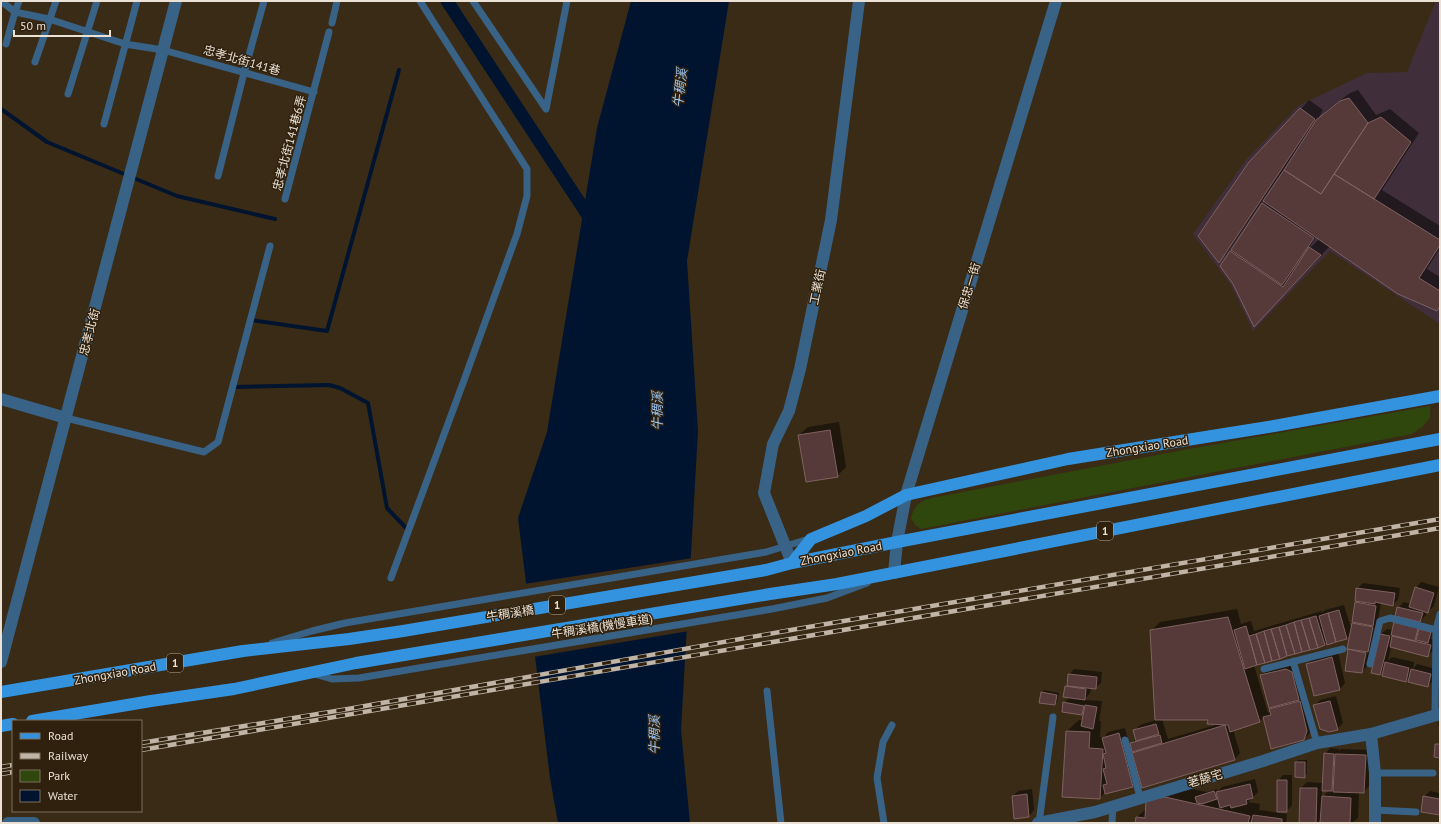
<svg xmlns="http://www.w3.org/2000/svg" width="1441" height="824" viewBox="0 0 1441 824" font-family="'PT Sans','Noto Sans TC',sans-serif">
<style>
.industrial{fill:#402f3a}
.green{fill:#2f470d}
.water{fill:#001430}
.pier{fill:#3a2b16}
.shadow{fill:#0007;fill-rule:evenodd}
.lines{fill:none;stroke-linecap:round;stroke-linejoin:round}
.stream{stroke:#001430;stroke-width:4}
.canal{stroke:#001430;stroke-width:13}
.building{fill:#563a3a;stroke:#7f6160}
.lane{stroke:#386286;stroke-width:7}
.street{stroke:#386286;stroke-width:12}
.primary{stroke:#3493de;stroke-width:12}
.rail-casing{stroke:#bfb4a6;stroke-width:4.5}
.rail{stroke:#2f210d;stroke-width:3;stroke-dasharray:9;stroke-linecap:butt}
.labels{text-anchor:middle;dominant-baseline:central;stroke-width:3;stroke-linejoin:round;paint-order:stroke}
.shield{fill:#2f210d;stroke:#b3a799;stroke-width:1}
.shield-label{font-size:11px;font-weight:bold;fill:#ebe1d5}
.street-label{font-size:12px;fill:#ebe1d5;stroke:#2f210d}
.water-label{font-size:13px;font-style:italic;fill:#98c2f2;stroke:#2f210d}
</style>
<rect width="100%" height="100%" fill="#3a2b16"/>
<!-- industrial -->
<path class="industrial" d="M1436,1h4v323l-110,-73 -77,80 -22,-46 -38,-51 53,-74 52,-54 69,-33 40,-1z"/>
<!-- green -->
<path class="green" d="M1430,406v12l-8,9 -10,7 -491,95 -6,-4 -4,-7c5,-20 18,-19 36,-23l242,-46z"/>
<!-- water -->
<path class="water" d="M631,1h98l-42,260 11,170 -17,299 9,93h-132l-8,-45 -32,-260 29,-86 50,-304z"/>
<!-- pier -->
<path class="pier" d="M693,558l-4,73 -156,26 -9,-73z"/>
<!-- shadow -->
<path class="shadow" d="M1358,90l18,25 14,-6 29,24 -37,57 58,36v22l-13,21 13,8v30l-4,3 -106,-64 -68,72 -31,-66 50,-76 -1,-1 -53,78 -8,9 82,-153 8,-9 14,10 -5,9 8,-8 24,-18zM1316,237l3,2 -8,8 -1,-1z
M839,422l7,45 -9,9 -38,-41 9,-8z
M1421,582l18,5 -5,19 -6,6h-2v3l-7,7 4,1 -1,4 11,3 -2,9 5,1 -3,10 -5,6 -37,-9 -3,14 4,-4 22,5 -1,7 4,-5 19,5 -2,11 -6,6 -18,-10 -4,4 -22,-10 -4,4 1,-40 6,-5 6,1 5,-22 6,-6 7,2 5,-16z
M1363,583l37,5 -2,12 -6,5 -11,-2 -3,16 -2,2h2l-11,45 -5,6 -16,-2 5,-36 -4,4 -20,4 -3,2 -70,21 14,48 3,-2 -10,-36 6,-5 25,-6 20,61 -3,9 -6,6 -31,8 -8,-31 -4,4 -27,8 7,24 -5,6 -92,28 -10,-34 3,-3 -5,-6 5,-6 -2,-7 6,-6 16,-5 -5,-89 9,-9 77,-13 4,15 10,-3 3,10 68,-20v2l3,-3 19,-5 8,26 1,-8 2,-1 1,-19 2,-2 -1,-12zM1162,719h47l10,5 -51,15z
M1338,652l7,31 -5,6 -25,6 -8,-31 6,-5z
M1074,669l28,3 -1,11 -6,5h-4l-1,5 -6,7 18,1 -3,20h2l-1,16h4l4,-5 17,-4 13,52 -6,6 -27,7 -6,5 -32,-67 12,-11h4l2,-9 -3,3 -18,-11 6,-6 -4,-10 2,-3 1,-9z
M1044,690l15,3 -2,9 -2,2 -13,-11z
M1336,696l7,27 -6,6 -23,-23 6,-6z
M1440,721v10l-2,-8z
M1330,748l9,1v2l2,-2 30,1 -2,36 -5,6h-5l-1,26 -6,5h-31l1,-4 -5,4h-17l1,-35 6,-6 16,1 2,-29zM1322,790h7l-7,8z
M1298,760h9v14l-3,3 -8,-15z
M1283,775h9v30l-5,6 -9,-30z
M1255,779l3,13 -10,10 12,2 -1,6 28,4 -1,9h-150l1,-6 10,-9 30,-22 30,6 10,-3v3l5,-5z
M1032,789l2,21 -5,6 -16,-20 5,-5z
M1430,791l10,2v21l-16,-17z"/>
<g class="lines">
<!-- stream -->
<path class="stream" d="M1,109l46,33 130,54 98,23
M251,320l76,11 72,-261
M234,387l95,-2 11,3 28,15 19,105 21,22"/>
<!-- canal -->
<path class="canal" d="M447,1l146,222"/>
</g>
<!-- building -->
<path class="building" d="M1349,98l19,25 -47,71 -37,-24 32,-50 24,-19z
M1300,108l15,11 -96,144 -21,-27 51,-74z
M1381,117l30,25 -37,57 -40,-25 34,-51z
M1284,170l37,24 13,-20 106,66v5l-21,33 21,13v15l-3,5 -39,-17 -135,-93z
M1262,203l52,35 -32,47 -51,-35z
M1309,247l12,8 -67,72 -21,-43 -13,-18 10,-15 53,36z
M830,430l8,47 -32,5 -8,-47z
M1415,587l19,6 -6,20 -19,-6z
M1356,588l39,5 -2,13 -18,-4v2l-20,-3z
M1355,602l21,4 -3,20 -21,-4z
M1397,607l26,6 -3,9 -25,-6z
M1339,610l8,29 -11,3 -8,-29z
M1328,613l8,29 -9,3 -8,-29z
M1316,616l9,29 -7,3 -9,-30z
M1228,617l32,105 -30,10 -2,-7 -21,-1 1,-4h-53l-5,-90z
M1309,618l9,30 -8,2 -9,-30z
M1301,620l9,30 -8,2 -8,-30z
M1294,622l8,30 -7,2 -9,-29z
M1394,622l24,6 -3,13 -24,-6z
M1352,623l21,4 -5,25 -21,-3z
M1286,625l9,29 -8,2 -8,-29z
M1246,626l11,39 -12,4 -11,-39z
M1279,627l8,29 -7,3 -9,-30z
M1271,629l9,30 -8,2 -8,-30z
M1419,629l12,3 -3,11 -12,-3z
M1264,631l8,30 -7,2 -9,-29z
M1256,634l9,29 -8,2 -8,-29z
M1380,634l10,2 -10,39 -9,-2z
M1392,636l39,9 -3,12 -38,-10z
M1348,649l18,4 -4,20 -17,-2z
M1332,657l8,33 -26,6 -8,-32z
M1385,662l24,6 -3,14 -24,-6z
M1286,669l6,3 7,28 -30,8 -9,-33z
M1411,669l20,5 -3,13 -20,-5z
M1068,674l29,3 -1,12 -29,-3z
M1065,686l21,3 -1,11 -22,-3z
M1041,692l16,3 -2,10 -16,-2z
M1300,701l7,30 -3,9 -33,9 -8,-32 8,-2 -2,-6z
M1330,701l8,29 -9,2 -9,-3 -7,-24z
M1063,702l21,4 -2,9 -20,-3z
M1085,705l12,2 -4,22 -12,-3z
M1156,724l3,10 -23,7 -3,-11z
M1225,725l10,35 -93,28 -10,-35z
M1066,731l24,1 -1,16 14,1 -3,50 -38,-2z
M1119,733l14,54 -28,7 -2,-9 4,-1 -4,-15 3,-1 -3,-14 3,-1 -4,-15z
M1160,735l2,8 -30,9 -2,-9z
M1435,744h5v14l-6,-1z
M1324,753l10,1 -2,37h-10z
M1335,754l31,1 -2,38 -31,-1z
M1295,762h10v16l-10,-1z
M1277,780h10v32h-10z
M1250,784l3,14 -7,2 1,4 -16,4 -1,-3 -10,3 -4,-16z
M1300,788h17l-1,35h-17z
M1214,791l3,8 -15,5 -5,-1 -2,-6z
M1027,794l2,23 -15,2 -2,-23z
M1322,796l29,2 -1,25h-30z
M1423,796l17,3v16l-19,-3z
M1165,797l85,19 -2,7h-113l1,-6 9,1 1,-17z
M1253,815l29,4v4h-31z"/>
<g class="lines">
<!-- lane -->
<path class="lane" d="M1,1l14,11 -9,32
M19,1l-4,11 34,7 76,25 38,6 151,42
M473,1l73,108 21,-108
M332,23l5,-22
M35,62l21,-61
M68,94l29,-93
M104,124l33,-123
M218,176l26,-103 20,-72
M285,199l44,-167
M66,418l138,34 14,-10 52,-196
M391,578l72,-195 54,-149 10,-38v-27l-107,-168
M272,643l40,-12 33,-8 421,-71 43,-13
M1293,661l24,82
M1370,664l10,-43 10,-3 46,12
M1264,669l79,-20
M314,674l18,5 27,-1 413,-69 55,-11 40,-15
M767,691l14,132
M1435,715l1,-85 4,-16
M1125,740l15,57
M1375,773h58
M1375,810l41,2
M884,823l-7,-45 6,-36 9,-17
M1039,823l14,-106
M1112,823l1,-18"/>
<!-- street -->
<path class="street" d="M1,399l65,19
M792,563l-28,-70 9,-49 16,-33 11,-42 31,-149 28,-219
M894,573l3,-31 9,-47 150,-494
M1,662l175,-661
M1371,734l4,39v50
M8,823h26
M1038,823l57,-11 168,-51 54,-18 54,-9 69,-20"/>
<!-- primary -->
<path class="primary" d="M792,563l19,-24 55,-23 40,-21 162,-36 206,-33 166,-30
M1,692l242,-41 106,-12 54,-8 363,-61 26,-7 105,-21 543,-103
M32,721l119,-20 83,-12 122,-26 414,-69 67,-10 603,-119
M1,726l12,-2"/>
<defs>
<path id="rail" d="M141,743l207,-34 443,-79 649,-111
M141,750l1299,-222
M1,767l12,-2
M1,774l12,-2"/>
</defs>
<!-- rail casing -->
<use href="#rail" class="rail-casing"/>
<!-- rail -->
<use href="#rail" class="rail"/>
</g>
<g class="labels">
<!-- shield labels -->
<g class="shield">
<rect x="1097" y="522" width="16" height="18" rx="3"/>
<rect x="549" y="596" width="16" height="18" rx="3"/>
<rect x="167" y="654" width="16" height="18" rx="3"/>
</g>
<g class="shield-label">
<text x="1105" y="531">1</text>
<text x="557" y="605">1</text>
<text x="175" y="663">1</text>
</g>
<!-- street labels -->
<g class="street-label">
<text transform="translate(242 60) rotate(16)">忠孝北街141巷</text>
<text transform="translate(289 143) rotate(-75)">忠孝北街141巷6弄</text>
<text transform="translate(969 286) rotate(-73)">保忠一街</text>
<text transform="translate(817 287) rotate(-78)">工業街</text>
<text transform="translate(89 332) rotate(-75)">忠孝北街</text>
<text transform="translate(1147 446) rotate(-9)">Zhongxiao Road</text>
<text transform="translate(841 553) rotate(-11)">Zhongxiao Road</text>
<text transform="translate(510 613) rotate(-9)">牛稠溪橋</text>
<text transform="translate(602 626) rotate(-9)">牛稠溪橋(機慢車道)</text>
<text transform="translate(115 673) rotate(-10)">Zhongxiao Road</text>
<text transform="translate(1205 778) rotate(-16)">荖藤宅</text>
</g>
<!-- water labels -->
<g class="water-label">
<text transform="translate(680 88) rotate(-83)">牛稠溪</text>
<text transform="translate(657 411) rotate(-90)">牛稠溪</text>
<text transform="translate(654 735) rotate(-90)">牛稠溪</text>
</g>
</g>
<!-- border -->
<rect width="1441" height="824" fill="none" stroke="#ebe1d5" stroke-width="4"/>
<!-- legend -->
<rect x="12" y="720" width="130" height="92" fill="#2f210d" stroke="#7a6e5d"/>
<rect x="20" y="733" width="20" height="6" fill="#3493de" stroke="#7a6e5d"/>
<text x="48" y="740" font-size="12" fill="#ebe1d5">Road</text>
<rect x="20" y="753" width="20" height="6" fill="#bfb4a6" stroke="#7a6e5d"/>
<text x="48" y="760" font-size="12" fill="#ebe1d5">Railway</text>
<rect x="20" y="770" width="20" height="12" fill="#2f470d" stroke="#7a6e5d"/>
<text x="48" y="780" font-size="12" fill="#ebe1d5">Park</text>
<rect x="20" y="790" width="20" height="12" fill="#001430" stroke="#7a6e5d"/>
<text x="48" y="800" font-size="12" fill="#ebe1d5">Water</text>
<!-- scale -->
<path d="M14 30v6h96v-6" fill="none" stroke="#ebe1d5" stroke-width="2"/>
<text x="20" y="30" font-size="12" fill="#ebe1d5" stroke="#2f210d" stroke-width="3" paint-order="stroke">50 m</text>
</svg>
